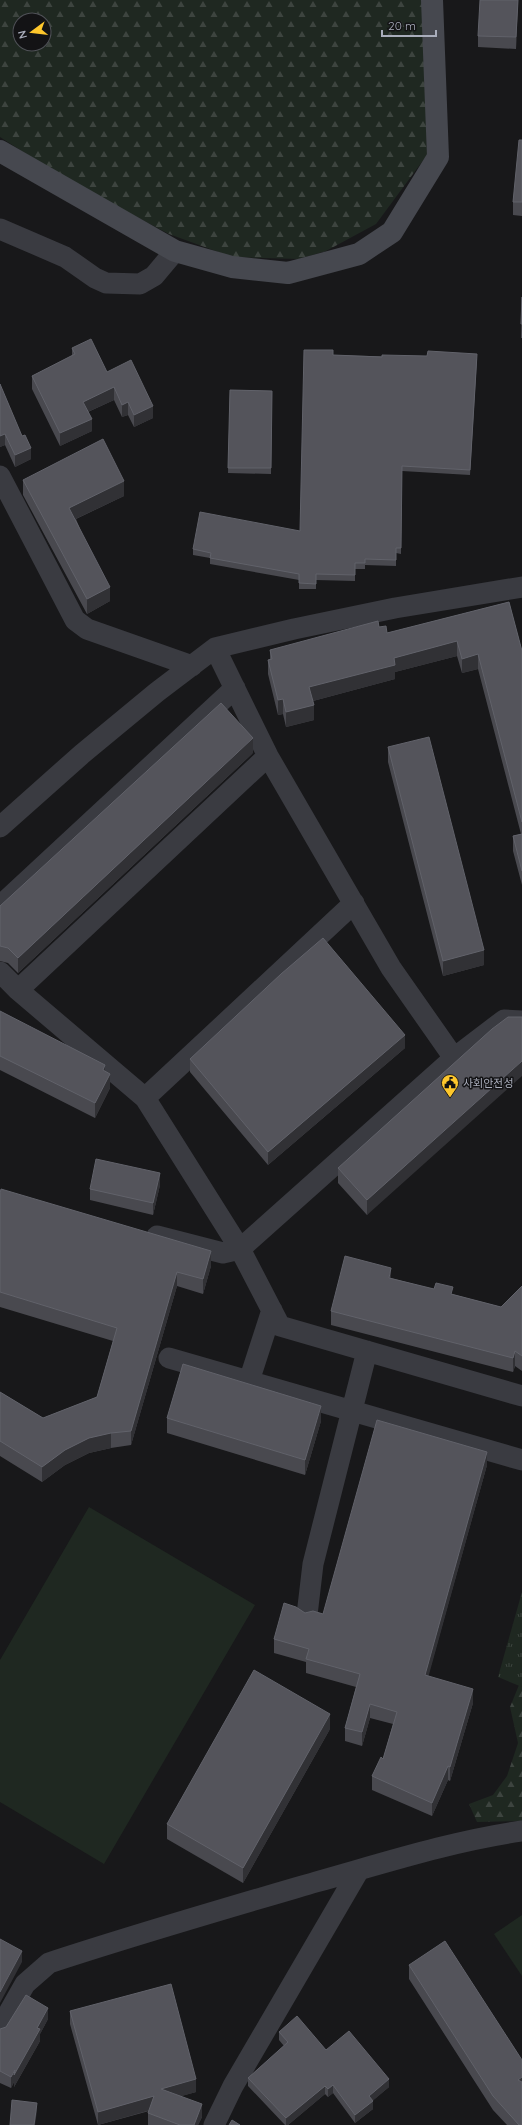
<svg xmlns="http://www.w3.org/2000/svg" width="522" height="2125" viewBox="0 0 522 2125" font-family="Quicksand,'Noto Sans KR',sans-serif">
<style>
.grass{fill:url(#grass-tufts)}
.forest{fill:url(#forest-firs);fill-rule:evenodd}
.pitch{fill:#1f2821}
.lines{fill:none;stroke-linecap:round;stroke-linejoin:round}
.street{stroke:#3a3b41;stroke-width:21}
.secondary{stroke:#46484f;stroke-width:22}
.wall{fill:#49494f}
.shaded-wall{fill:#313135}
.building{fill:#54545b;stroke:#61626a}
.labels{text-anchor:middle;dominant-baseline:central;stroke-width:3;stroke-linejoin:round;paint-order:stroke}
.poi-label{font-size:11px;fill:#a9adbb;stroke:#131315;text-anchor:start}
</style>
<defs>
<pattern id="grass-tufts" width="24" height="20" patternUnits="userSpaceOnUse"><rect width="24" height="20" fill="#1f2821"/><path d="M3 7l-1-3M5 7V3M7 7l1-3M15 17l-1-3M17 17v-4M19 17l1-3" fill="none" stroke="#3d443f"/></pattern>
<pattern id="forest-firs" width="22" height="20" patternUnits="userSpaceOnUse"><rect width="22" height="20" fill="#1f2821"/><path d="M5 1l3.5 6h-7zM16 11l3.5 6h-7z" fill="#3d443f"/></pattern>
</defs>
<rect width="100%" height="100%" fill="#18181a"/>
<!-- grass -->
<path class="grass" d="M522,1592v95l-24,-10z"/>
<!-- forest -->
<path class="forest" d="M0,0h424l3,155 -51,69 -50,27 -27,8 -67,-2 -63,-23 -97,-51 -72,-46zM20,20h24v24h-24z
M519,1685l3,2v134l-45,1 -8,-18 24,-9 14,-19 11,-33 -8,-36z"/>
<!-- pitch -->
<path class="pitch" d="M89,1507l166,98 -151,259 -104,-62v-142z
M522,1915v61l-28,-42z"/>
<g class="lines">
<!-- street -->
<path class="street" d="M0,229l65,28 30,21 11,5 34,1 14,-8 21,-25
M0,476l75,144 12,9 105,37
M215,648l53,108 123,212 63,90
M0,827l82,-73 75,-62 58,-44 79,-19 101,-21 127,-21
M0,906l235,-218
M0,972l18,18 127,108 95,151 40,77 242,70
M18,990l250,-234
M145,1098l209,-195
M157,1236l66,17 17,-4 214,-191 50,-38 18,1
M169,1358l353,102
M249,1381l23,-71
M307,1615l6,-51 54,-213
M0,2028l25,-44 24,-21c88,-29 178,-55 267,-81 68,-19 136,-41 206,-51
M214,2125l19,-39 126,-216"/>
<!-- secondary -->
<path class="secondary" d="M0,151l175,100 57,16 56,6 71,-19 33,-22 46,-75 -6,-157"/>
</g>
<!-- wall -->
<path class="wall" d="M518,0l-2,49 -38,-2v-11z
M522,140v76l-9,-1v-13z
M522,297v41h-1z
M72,348l35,24 46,46 -19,9 -6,-12 -6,2 -8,-17 -26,12 4,19 -32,15 -28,-57v-13l40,-20z
M333,355l144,4 -7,116 -68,-4 -1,83 -5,-1v13l-31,-1v4h-10v12l-39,-1v9h-17v-9l-89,-16v-6l-17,-3v-6l107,-18z
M0,384l31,75 -16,8 -10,-22 -5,2z
M230,390l42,1 -1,83 -43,-1z
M23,480l101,16 -48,23 34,82 -23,13 -64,-119z
M509,602l13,49v234l-9,-34v-15l8,-2 -43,-165 -16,4 -5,-17 -62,16v7l-82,22 1,19 -28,7 -3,-13 -5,1 -10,-41v-14l2,-1v-9l109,-23 8,6z
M388,747l96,218 -41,11 -55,-214z
M253,753l-235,220 -10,-10 -8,-2v-55z
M0,1011l105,60 5,17 -15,30 -95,-48z
M522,1017l-155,198 -29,-32v-15z
M405,1048l-137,117 -78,-93v-13z
M160,1185l-7,30 -63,-15v-11z
M0,1193l211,73 -8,28 -26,-8 -46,159 -20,3 -22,5 -24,12 -23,17 -42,-26v-64l43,26 54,-21 16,-56 -113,-34z
M391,1278l110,29 21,-21v85l-7,-5 -2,6 -182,-47v-14z
M167,1418l154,3 -16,54 -138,-42z
M487,1465l-59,211 45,27 -23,78 -2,-1 -16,36 -60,-26v-14l11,-17 10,-35 -23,-6 -8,28 -17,-5v-13l11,-41 -50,-14v-11l-32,-9v-14l31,-26 18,1z
M330,1729l-87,154 -76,-44v-15z
M409,1965l113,160h-15l-14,-15 -84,-131z
M70,2011l126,81 -15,4 21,21 -4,8h-50v-12l1,-2 -51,14 -28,-101z
M48,2019l-8,15v7l-26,46v-5l-3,6 -11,-5v-54z
M279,2032l110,55 -17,14 1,8 -18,14 -22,-30 -5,4 -3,-3 -37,31h-3l-37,-39v-8l36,-32 -5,-6z"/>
<!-- shaded-wall -->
<path class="shaded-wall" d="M518,0l-2,49v-12z
M114,387v13l-31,14v-12z
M128,402v13l-6,2v-12z
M153,406v12l-19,9v-12z
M92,419v12l-32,15v-13z
M5,434v11l-5,2v-11z
M31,448v11l-16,8v-12z
M124,481v15l-55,26v-14z
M110,587v14l-23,13v-15z
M457,641v15l-62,16v7l-86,23v-15l85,-29z
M478,654v15l-16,4v-14z
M283,699v15l-5,1v-15z
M314,705v15l-28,7v-15z
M253,738v15l-235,220v-15z
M484,950v15l-41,11v-15z
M405,1035v13l-137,117v-13z
M522,1061v15l-155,139v-15z
M105,1065v15l-2,-10z
M110,1074v14l-15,30v-15z
M160,1173v12l-7,30v-12z
M211,1251v15l-8,28v-15z
M391,1268v15l-2,-5z
M177,1272v14l-46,159v-14z
M515,1351v15l-2,6v-14z
M321,1406v15l-16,54v-15z
M111,1433v15l-22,5 -24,12 -23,17v-15l23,-17 24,-12z
M487,1452v13l-62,224v-14z
M473,1689v14l-23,78v-14z
M370,1704v14l-8,28v-14z
M330,1714v15l-87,154v-15z
M448,1766v14l-16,36v-13z
M22,1951v11l-22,41v-11z
M48,2008v11l-8,15v7l-26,46v-5l-3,6v-11z
M522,2077v14l-4,-11z
M196,2079v13l-35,10v-13z
M389,2079v8l-20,17v-8z
M333,2085v8l-5,4v-8z
M325,2086v8l-37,31h-2v-7z
M154,2096v13l-56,16v-13z
M373,2101v8l-18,14v-8z
M37,2103v8l-2,14h-1z
M202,2104v13l-4,8h-4z"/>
<!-- building -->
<path class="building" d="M480,0h38l-2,37 -38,-1z
M519,140h3v62h-9z
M522,297v27h-1z
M91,339l16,33 24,-12 22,46 -19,9 -6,-13 -6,3 -8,-18 -31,15 9,17 -32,14 -28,-57 43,-22 -3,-6z
M304,350h29v5l49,2v-2l45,1 1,-5 49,3 -7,116 -68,-4 -1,82h-5v12l-31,-1v4h-10v12l-39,-1v10l-17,-1v-9l-89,-16 1,-5 -18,-4 7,-37 100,19z
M0,384l22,52 3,-1 6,13 -16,7 -10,-21 -5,2z
M230,390l42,1 -1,77h-43z
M103,439l21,42 -55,27 41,79 -23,12 -64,-119z
M509,602l13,49v171l-44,-168 -16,5 -5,-18 -63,17 1,7 -86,22 5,18 -28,7 -3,-13 -5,1 -10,-40 4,-1 -2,-9 108,-29 1,6 7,-1 1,7z
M221,703l32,35 -235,220 -10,-10 -8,-2v-40z
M429,737l55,213 -41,11 -55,-214z
M522,834v37l-9,-35z
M323,938l82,97 -137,117 -78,-93 91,-85z
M0,1011l105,54 -2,5 7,4 -15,29 -95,-47z
M508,1017h14v44l-155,139 -29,-32 154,-139z
M96,1159l64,14 -7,30 -63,-14z
M1,1189l210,62 -8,28 -26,-7 -46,159 -20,2 -22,5 -24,12 -23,17 -42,-26v-49l43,26 54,-21 20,-69 -117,-36v-99z
M345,1256l46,12 -2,10 45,11 2,-6 17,4 -2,7 50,13 21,-21v70l-7,-5 -2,7 -182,-47z
M183,1364l138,42 -16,54 -138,-42z
M377,1420l110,32 -62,223 48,14 -23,78 -2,-1 -16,37 -60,-27 9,-19 2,2 14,-47 -27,-8 -8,28 -17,-4 15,-54 -54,-15 3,-10 -35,-10 10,-36 12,4 9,6 8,-2 10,3z
M254,1670l76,44 -87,154 -76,-44z
M0,1939l22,12 -22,41z
M445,1941l77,119v17l-4,3 4,2v43h-3l-26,-29 -84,-131z
M171,1984l25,95 -35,10 41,15 -8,21h-14l-32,-12 6,-17 -56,16 -28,-101z
M26,1995l22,13 -11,20 3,1 -26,46 1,-5 -4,7 -11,-6v-42l6,-2z
M297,2016l29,34 23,-19 40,48 -20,17 4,5 -18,14 -22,-30 -5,4 -3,-3 -39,32 -38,-40 40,-36 -9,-10z
M12,2100l25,3 -3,22h-24z
M232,2120l8,5h-11z"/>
<!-- icons -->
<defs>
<symbol id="civic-pin" viewBox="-11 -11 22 30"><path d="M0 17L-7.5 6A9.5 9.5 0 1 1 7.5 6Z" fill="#fec72c" stroke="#131315"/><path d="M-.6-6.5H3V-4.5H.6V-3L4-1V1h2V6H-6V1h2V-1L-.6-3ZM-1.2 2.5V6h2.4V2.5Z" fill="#111"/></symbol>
</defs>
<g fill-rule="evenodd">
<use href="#civic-pin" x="440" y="1073" width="20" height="27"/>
</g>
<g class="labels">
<!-- poi labels -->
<g class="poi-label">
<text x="463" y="1083">사회안전성</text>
</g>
</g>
<!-- north arrow -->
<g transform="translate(32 32) rotate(255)"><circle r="19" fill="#131315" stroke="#4f5157"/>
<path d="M0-3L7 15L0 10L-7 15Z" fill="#fec72c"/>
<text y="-6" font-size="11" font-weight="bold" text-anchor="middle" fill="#a9adbb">N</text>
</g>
<!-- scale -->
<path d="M382 30v6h54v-6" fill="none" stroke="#a9adbb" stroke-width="2"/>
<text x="388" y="30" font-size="12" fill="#a9adbb" stroke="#131315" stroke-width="3" paint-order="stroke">20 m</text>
</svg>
